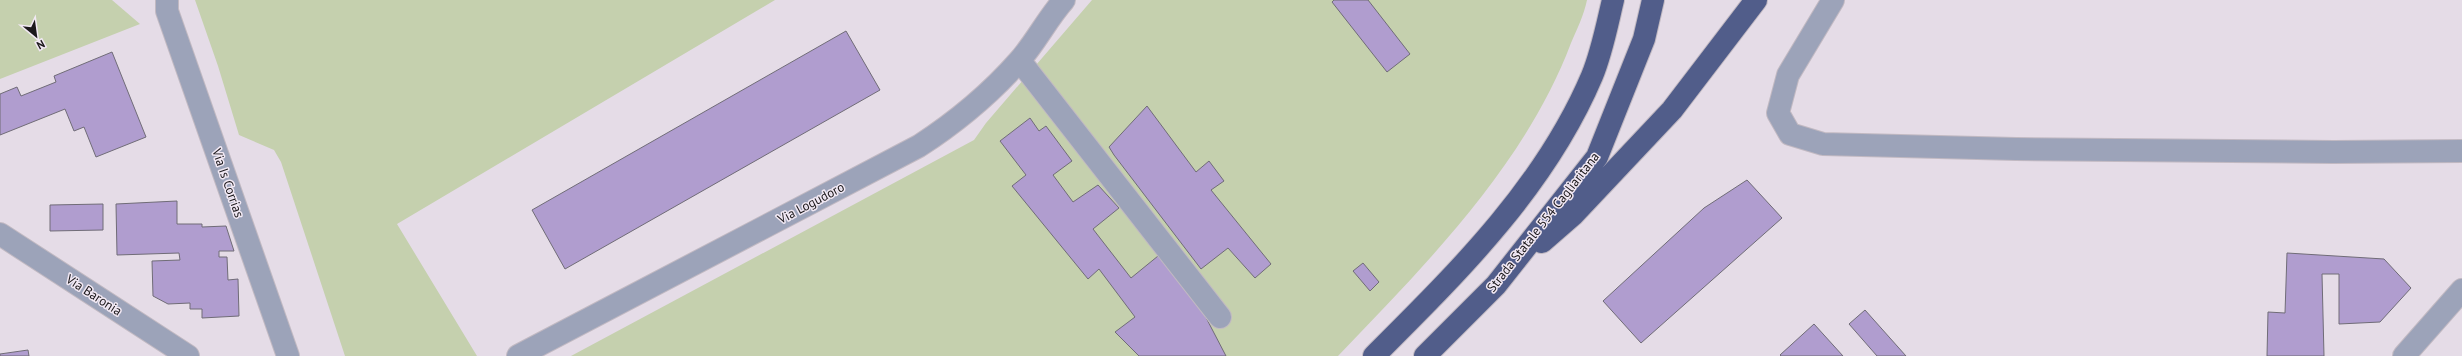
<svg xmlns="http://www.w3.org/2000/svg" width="2462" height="356" viewBox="0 0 2462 356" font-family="'PT Sans',sans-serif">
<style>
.green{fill:#c5d0ae}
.building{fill:#b09dcf;stroke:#706c77}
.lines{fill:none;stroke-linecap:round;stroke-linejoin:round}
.minor-casing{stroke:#c1b9c2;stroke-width:24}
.highway-casing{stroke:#c1b9c2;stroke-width:24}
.minor{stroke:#9ca3b9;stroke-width:22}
.highway{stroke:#515d8a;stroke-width:22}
.labels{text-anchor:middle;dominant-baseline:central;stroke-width:3;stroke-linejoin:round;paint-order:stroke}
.street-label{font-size:13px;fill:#1b181b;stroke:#f2e9f4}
</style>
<rect width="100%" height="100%" fill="#e5dce7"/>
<!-- green -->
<path class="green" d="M0,0h112l28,24 -140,55z
M195,0h580l-378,224 80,132h-132l-64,-194 -7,-12 -35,-15 -21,-69z
M1092,0h495c-3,15 -10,29 -16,43 -46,122 -144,220 -233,313h-767l403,-216 12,-17z"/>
<!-- building -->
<path class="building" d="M1334,0h34l42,54 -23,18 -55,-70z
M846,31l34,59 -315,179 -33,-59z
M112,52l34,85 -50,20 -12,-30 -10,4 -9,-22 -65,26v-41l17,-7 4,9 35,-14 -2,-6z
M1147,106l49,66 13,-11 15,20 -13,9 60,74 -16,14 -27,-30 -27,21 -87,-114 -5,-8z
M1030,118l9,13 7,-5 26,35 -19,14 20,27 25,-17 21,23 -26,21 38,49 27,-22 43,52 25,48h-87l-24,-24 20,-15 -36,-48 -11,10 -76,-93 14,-11 -26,-34z
M1747,180l35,38 -141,125 -38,-42 101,-93z
M177,201v23h25v3l24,-1 8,25h-15v6h8l1,23 10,-1 1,37 -37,2v-9h-12v-6l-22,1 -15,-8 -1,-35 28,-1 -1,-7 -62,2 -1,-51z
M103,204v26l-53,1v-26z
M2287,253l97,6 27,29 -31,34 -41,2v-50h-17l2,82h-57l1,-44 17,1z
M1363,263l16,19 -9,9 -17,-20z
M1865,310l41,46h-29l-28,-32z
M1814,324l29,32h-62l-1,-1z
M28,350l1,6h-29v-2z"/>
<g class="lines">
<defs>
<path id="minor" d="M167,0v11l121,345
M1833,0l-45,75 -10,38 12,21 33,10 193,5 317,3 129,-1
M1020,61l200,256
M0,234l188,122
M518,356l401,-210c37,-24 70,-51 100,-85 17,-19 28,-42 45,-61
M2404,356l58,-66"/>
<path id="highway" d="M1542,242l31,-27 99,-105 84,-110
M1374,356c84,-84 171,-169 218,-280 10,-24 15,-51 21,-76
M1425,356l71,-71 101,-128 47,-118 9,-39"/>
</defs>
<!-- minor casing -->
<use href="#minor" class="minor-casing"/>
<!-- highway casing -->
<use href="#highway" class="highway-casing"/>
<!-- minor -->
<use href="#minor" class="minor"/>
<!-- highway -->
<use href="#highway" class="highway"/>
</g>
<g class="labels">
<!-- street labels -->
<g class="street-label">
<text transform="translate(228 183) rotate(71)">Via Is Corrias</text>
<text transform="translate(811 203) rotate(-28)">Via Logudoro</text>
<text transform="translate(1543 222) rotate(-52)">Strada Statale 554 Cagliaritana</text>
<text transform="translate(94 295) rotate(33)">Via Baronia</text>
</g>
</g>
<!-- north arrow -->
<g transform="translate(36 36) rotate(151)" stroke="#f2e9f4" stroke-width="3" paint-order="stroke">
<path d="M0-3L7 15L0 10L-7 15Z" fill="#1b181b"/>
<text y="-6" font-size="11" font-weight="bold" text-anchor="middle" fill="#1b181b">N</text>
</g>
</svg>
